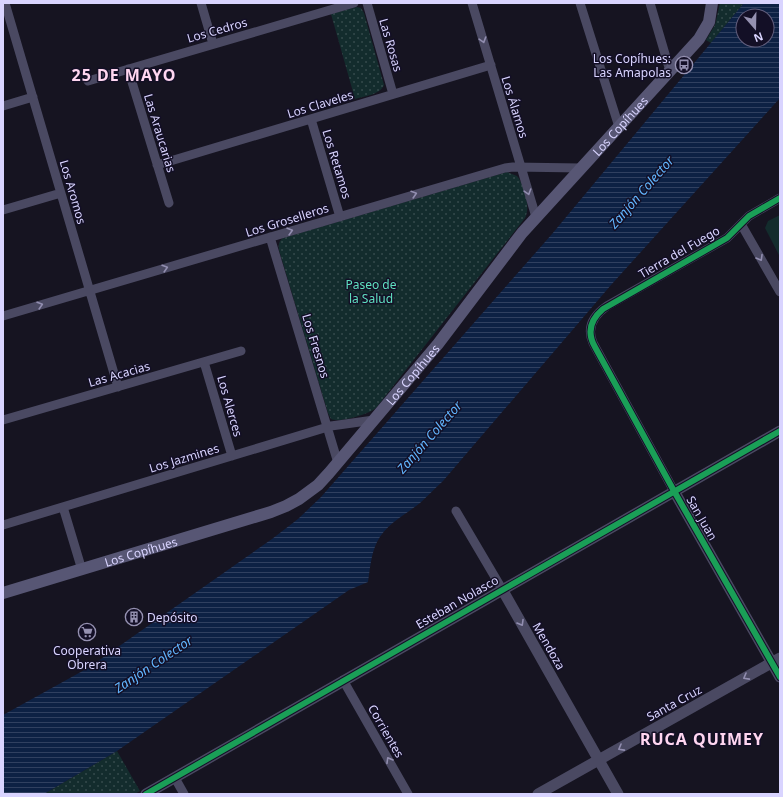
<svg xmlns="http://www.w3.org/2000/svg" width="783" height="797" viewBox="0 0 783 797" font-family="'Noto Sans',sans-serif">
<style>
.park{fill:url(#park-dots)}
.pitch{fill:#132c2d}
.water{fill:url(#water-rules);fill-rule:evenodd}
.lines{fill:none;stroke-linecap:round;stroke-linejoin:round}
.minor{stroke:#4a4962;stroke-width:9}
.tertiary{stroke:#4a4962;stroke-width:11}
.secondary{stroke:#575674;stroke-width:12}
.cycleway-casing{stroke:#130f26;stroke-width:8}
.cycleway{stroke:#1a9f57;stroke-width:6}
.oneway{stroke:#928eb0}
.labels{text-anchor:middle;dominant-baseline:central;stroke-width:3;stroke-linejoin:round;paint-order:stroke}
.street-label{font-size:12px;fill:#d9d4ff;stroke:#130f26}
.poi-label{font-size:12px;fill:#d9d4ff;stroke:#130f26;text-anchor:end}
.park-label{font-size:12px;fill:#5fe0c0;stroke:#130f26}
.water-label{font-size:13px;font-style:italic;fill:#62b6ff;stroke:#130f26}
.district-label{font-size:16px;font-weight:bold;letter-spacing:1px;fill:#ffd6f0;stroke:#130f26}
</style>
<defs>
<pattern id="park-dots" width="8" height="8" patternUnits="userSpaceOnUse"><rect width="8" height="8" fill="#132c2d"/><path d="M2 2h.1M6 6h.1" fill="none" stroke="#354a4c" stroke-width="1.8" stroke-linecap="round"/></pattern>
<pattern id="water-rules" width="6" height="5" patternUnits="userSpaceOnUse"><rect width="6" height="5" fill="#0d2144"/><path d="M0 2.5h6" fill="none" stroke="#304060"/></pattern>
</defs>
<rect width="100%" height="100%" fill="#161421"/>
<!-- park -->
<path class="park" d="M720,3h24l-33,40 -5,-3 9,-15z
M357,7l4,1 3,5 20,72c-4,10 -20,11 -29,14l-24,-85z
M507,172l10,4c7,8 14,32 8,42l-149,190c-7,6 -36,15 -45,11l-3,-6 -49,-163c-1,-5 0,-9 4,-12z
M117,751l23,40 -5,3h-91z"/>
<!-- pitch -->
<path class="pitch" d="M780,215v42l-15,-29 3,-7z"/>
<!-- water -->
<path class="water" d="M744,3h36v95l-169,187 -168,196c-8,7 -15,15 -23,22 -15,12 -34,21 -43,39 -6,12 -7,27 -9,40l-19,8 -232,161 -73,43h-41v-79l85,-47 184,-129 26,-20 23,-22 231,-263zM743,16h24v24h-24z"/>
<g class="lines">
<!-- minor -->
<path class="minor" d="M5,3l113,384
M201,3l12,41
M367,3l26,91
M472,3l64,214
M580,3l39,124
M650,3l20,68
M128,69l41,134
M88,81l266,-78
M3,106l30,-9
M311,119l29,98
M157,165l334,-100
M3,210l58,-17
M741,224l39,68
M270,237l68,226
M3,316l502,-148 8,-1 68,1
M204,362l28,94
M3,420l238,-69
M674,491l-81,-148c-7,-16 1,-28 14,-37l120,-68 22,-22 31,-18
M63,507l19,63
M456,511l46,78
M3,525l328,-99 43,-6
M343,680l65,114
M175,778l9,16"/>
<!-- tertiary -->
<path class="tertiary" d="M674,491l106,186
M502,589l116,205
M146,794l634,-363
M538,794l242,-136"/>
<!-- secondary -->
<path class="secondary" id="s1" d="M3,593l268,-81 15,-6 13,-7 19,-14 11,-12 109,-129 84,-111 177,-194 10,-17 3,-19"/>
<defs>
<path id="cycleway" d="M780,198l-31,18 -22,22 -124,71c-13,11 -16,24 -8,38l79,144 106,186
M146,794l634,-363"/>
</defs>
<!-- cycleway casing -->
<use href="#cycleway" class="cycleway-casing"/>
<!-- cycleway -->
<use href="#cycleway" class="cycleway"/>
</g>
<!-- one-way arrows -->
<defs><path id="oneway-chevron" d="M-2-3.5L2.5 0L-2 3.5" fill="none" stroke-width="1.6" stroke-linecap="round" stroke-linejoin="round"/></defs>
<g class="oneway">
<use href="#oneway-chevron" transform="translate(483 40) rotate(73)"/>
<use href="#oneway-chevron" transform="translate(528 192) rotate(73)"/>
<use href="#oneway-chevron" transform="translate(414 194) rotate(-17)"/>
<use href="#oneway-chevron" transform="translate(290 231) rotate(-16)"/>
<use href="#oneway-chevron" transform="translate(760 258) rotate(60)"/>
<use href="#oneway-chevron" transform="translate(165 268) rotate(-17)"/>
<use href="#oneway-chevron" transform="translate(40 305) rotate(-17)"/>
<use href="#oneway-chevron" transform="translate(521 623) rotate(60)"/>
<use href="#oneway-chevron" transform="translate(746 677) rotate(151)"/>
<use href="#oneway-chevron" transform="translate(621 748) rotate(151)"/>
<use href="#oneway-chevron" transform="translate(389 760) rotate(-120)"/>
</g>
<!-- icons -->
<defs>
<symbol id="bus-ring" viewBox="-11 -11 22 22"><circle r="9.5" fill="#130f26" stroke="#9591b1" stroke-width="1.5"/><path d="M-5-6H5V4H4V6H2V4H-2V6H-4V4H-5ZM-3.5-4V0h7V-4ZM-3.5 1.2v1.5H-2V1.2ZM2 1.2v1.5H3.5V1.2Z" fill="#9591b1"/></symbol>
<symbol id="building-ring" viewBox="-11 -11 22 22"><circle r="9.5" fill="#130f26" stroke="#9591b1" stroke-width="1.5"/><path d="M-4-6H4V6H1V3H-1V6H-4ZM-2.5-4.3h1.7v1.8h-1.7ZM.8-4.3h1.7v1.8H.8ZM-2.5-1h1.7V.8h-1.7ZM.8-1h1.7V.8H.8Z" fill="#9591b1"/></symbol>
<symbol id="supermarket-ring" viewBox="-11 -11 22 22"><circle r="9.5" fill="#130f26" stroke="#9591b1" stroke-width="1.5"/><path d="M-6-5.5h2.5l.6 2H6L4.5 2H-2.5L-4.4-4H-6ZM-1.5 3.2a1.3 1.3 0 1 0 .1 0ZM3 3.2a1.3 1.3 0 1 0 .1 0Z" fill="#9591b1"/></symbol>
</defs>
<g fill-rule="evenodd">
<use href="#bus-ring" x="674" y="55" width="20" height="20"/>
<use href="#building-ring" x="124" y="607" width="20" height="20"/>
<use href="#supermarket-ring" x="77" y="622" width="20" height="20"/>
</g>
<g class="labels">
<!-- street labels -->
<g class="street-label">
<text transform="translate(217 30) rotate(-16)">Los Cedros</text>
<text transform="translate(391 45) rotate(74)">Las Rosas</text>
<text transform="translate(320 104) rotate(-17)">Los Claveles</text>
<text transform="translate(515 107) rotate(73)">Los Álamos</text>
<text stroke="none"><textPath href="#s1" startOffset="804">Los Copíhues</textPath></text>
<text transform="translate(160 133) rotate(73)">Las Araucarias</text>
<text transform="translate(337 164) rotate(73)">Los Retamos</text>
<text transform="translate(73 192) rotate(74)">Los Aromos</text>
<text transform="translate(287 220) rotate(-17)">Los Groselleros</text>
<text transform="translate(679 252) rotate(-30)">Tierra del Fuego</text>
<text transform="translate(316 346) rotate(73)">Los Fresnos</text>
<text transform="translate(119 374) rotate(-16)">Las Acacias</text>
<text stroke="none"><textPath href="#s1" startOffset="480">Los Copíhues</textPath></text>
<text transform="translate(230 406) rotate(74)">Los Alerces</text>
<text transform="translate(184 458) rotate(-17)">Los Jazmines</text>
<text transform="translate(702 518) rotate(60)">San Juan</text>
<text stroke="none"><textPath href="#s1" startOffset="144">Los Copíhues</textPath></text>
<text transform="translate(457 602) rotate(-30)">Esteban Nolasco</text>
<text transform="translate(549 646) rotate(60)">Mendoza</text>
<text transform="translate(674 703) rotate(-29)">Santa Cruz</text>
<text transform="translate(386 731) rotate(60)">Corrientes</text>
</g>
<!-- poi labels -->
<g class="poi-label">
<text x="671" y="58">Los Copíhues:<tspan x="671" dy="14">Las Amapolas</tspan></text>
<text x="147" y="617" text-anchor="start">Depósito</text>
<text x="87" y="650" text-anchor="middle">Cooperativa<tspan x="87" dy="14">Obrera</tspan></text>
</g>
<!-- park labels -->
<g class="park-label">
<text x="371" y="284">Paseo de<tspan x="371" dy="14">la Salud</tspan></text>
</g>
<!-- water labels -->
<g class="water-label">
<text transform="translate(641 192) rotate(-49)">Zanjón Colector</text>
<text transform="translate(429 437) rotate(-49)">Zanjón Colector</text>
<text transform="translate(153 664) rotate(-34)">Zanjón Colector</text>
</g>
<!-- district labels -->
<g class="district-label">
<text x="124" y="75">25 DE MAYO</text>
<text x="702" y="739">RUCA QUIMEY</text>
</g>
</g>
<!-- border -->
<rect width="783" height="797" fill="none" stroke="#d9d4ff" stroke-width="8"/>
<!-- north arrow -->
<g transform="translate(755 28) rotate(160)"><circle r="19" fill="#130f26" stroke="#625e7d"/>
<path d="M0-3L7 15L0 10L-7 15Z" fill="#9591b1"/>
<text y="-6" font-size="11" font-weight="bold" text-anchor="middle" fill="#d9d4ff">N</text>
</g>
</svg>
